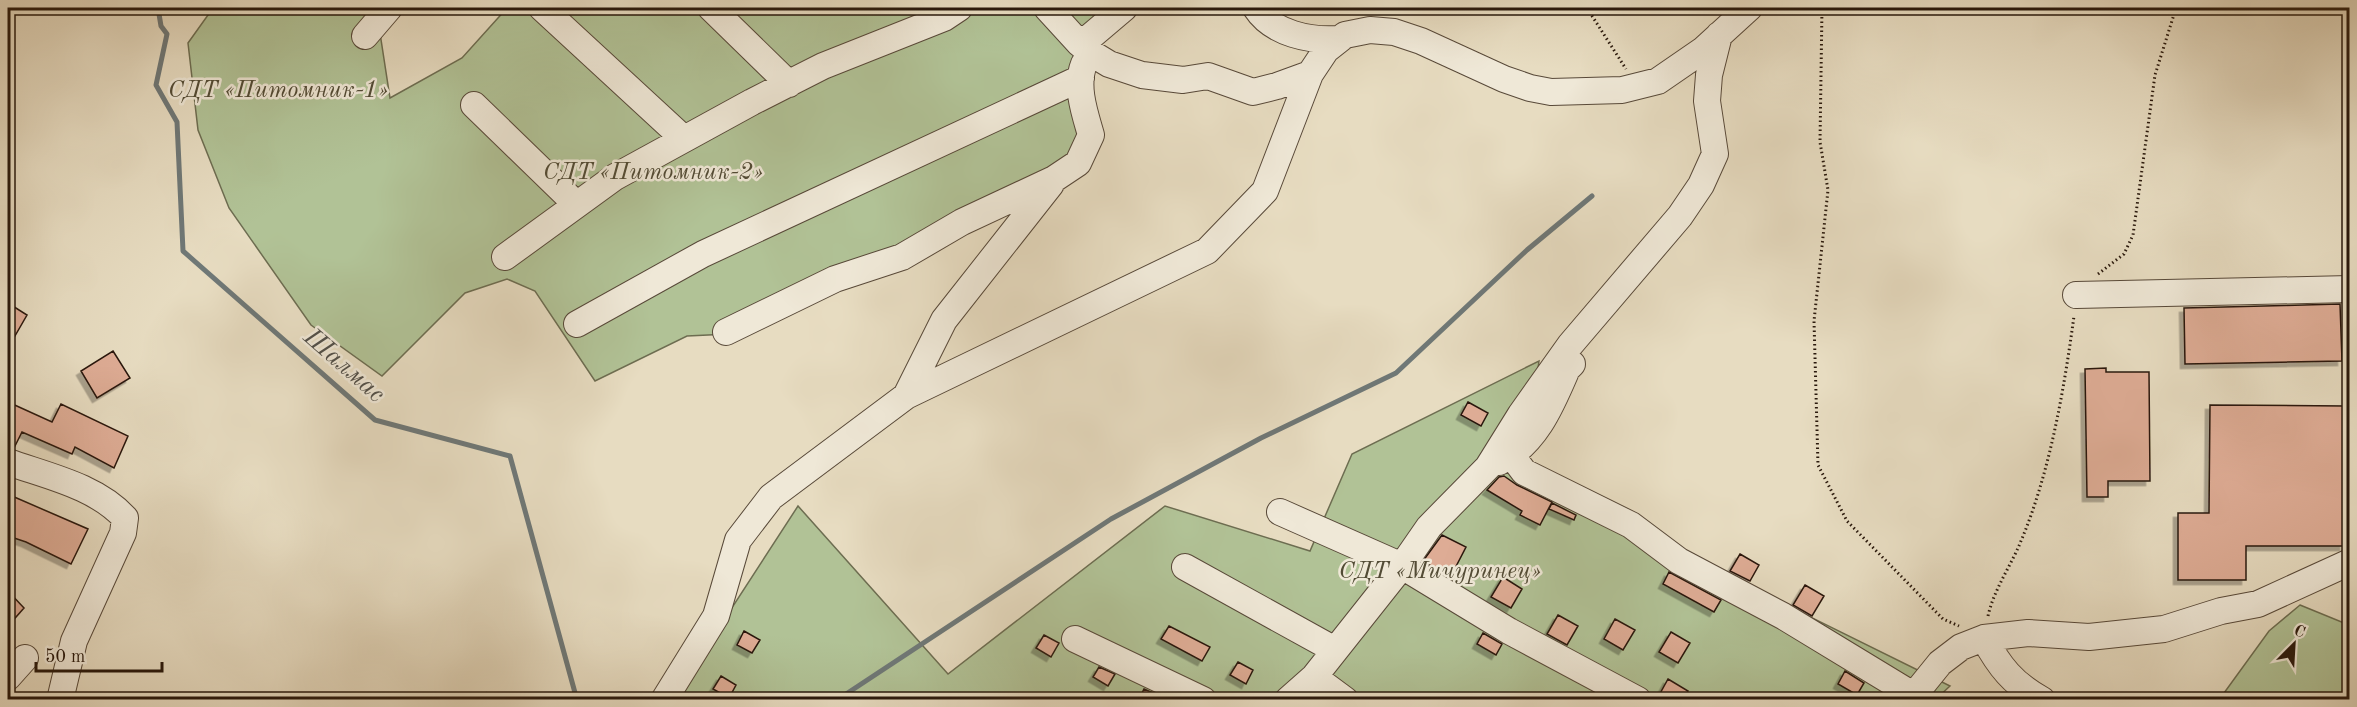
<svg xmlns="http://www.w3.org/2000/svg" width="2357" height="707" viewBox="0 0 2357 707" font-family="'Old Standard TT',serif">
<style>
.green{fill:#b1c296;stroke:#6d6d51;stroke-width:1.5}
.lines{fill:none;stroke-linecap:round;stroke-linejoin:round}
.stream{stroke:#6f7877;stroke-width:5}
.building{fill:#deac95;stroke:#29180c;stroke-width:1.5;filter:url(#shadow)}
.minor-casing{stroke:#584939;stroke-width:28}
.path{stroke:#29180c;stroke-width:3;stroke-dasharray:1.5 3;stroke-linecap:butt}
.minor{stroke:#efe8d7;stroke-width:26}
.labels{text-anchor:middle;dominant-baseline:central;stroke-width:5;stroke-linejoin:round;paint-order:stroke}
.park-label{font-size:24px;font-style:italic;fill:#524b35;stroke:#efe8d7}
.water-label{font-size:26px;font-style:italic;fill:#52504a;stroke:#efe8d7}
</style>
<defs>
<filter id="shadow"><feDropShadow dx="-4.5" dy="4.5" stdDeviation="0" flood-color="#0004"/></filter>
</defs>
<rect width="100%" height="100%" fill="#e7dcc1"/>
<filter id="stains"><feTurbulence type="fractalNoise" baseFrequency=".00333" numOctaves="4"/><feColorMatrix values="0 0 0 0 .2 0 0 0 0 .09 0 0 0 0 .02 0 0 0 .5 -.17"/></filter>
<radialGradient id="worn" r=".72"><stop offset=".6" stop-color="#630" stop-opacity="0"/><stop offset="1" stop-color="#630" stop-opacity=".3"/></radialGradient>
<!-- green -->
<path class="green" d="M213,8h188l-21,25 10,65 72,-40 45,-50h613l-26,23 -14,137 -351,166 -42,2 -92,45 -60,-90 -28,-12 -42,14 -83,83 -71,-51 -82,-117 -31,-78 -10,-87z
M1539,361l-16,114 427,211 -15,14h-1263l126,-194 150,168 217,-168 145,45 42,-97z
M2300,605l49,20v74h-125v-6l45,-62z"/>
<g class="lines">
<!-- stream -->
<path class="stream" d="M158,8l3,18 6,8 -11,51 21,37 6,129 192,169 135,36 67,244
M837,700l274,-181 150,-81 135,-65 131,-123 65,-54"/>
</g>
<!-- building -->
<path class="building" d="M8,303l19,12 -19,33z
M2340,304l2,57 -157,3 -1,-56z
M113,351l17,27 -33,20 -16,-27z
M2106,368v4h43l1,109h-42v16h-21l-2,-128z
M8,402l44,20 9,-18 67,32 -14,32 -39,-21 -3,7 -50,-22 -8,16 -6,-1z
M1468,402l20,11 -7,13 -20,-11z
M2210,405l135,1 -1,140h-98v34h-68v-67h31z
M1504,476l13,9 35,17 -12,23 -20,-10 2,-4 -35,-21 12,-13z
M12,496l76,33 -17,35 -45,-22 -18,-6v-28z
M1552,503l24,12 -2,5 -25,-11z
M1442,535l24,12 -16,31 -27,-17z
M1740,554l19,11 -9,16 -20,-10z
M1669,572l52,28 -7,12 -51,-28z
M1503,577l19,12 -11,19 -20,-11z
M1805,585l19,11 -12,20 -19,-11z
M8,591l16,17 -16,18z
M1558,615l20,11 -11,19 -20,-11z
M1615,619l20,11 -12,20 -19,-11z
M1169,626l41,21 -8,14 -41,-22z
M744,631l16,9 -8,13 -15,-8z
M1671,632l19,11 -12,20 -19,-11z
M1483,633l19,11 -6,11 -19,-11z
M1044,635l15,8 -8,14 -15,-9z
M1238,662l15,8 -7,14 -16,-9z
M1099,667l16,7 -7,12 -15,-9z
M1845,671l19,12 -7,12 -19,-11z
M721,676l15,9 -7,13 -16,-9z
M1668,679l20,12 -5,8h-26z
M1144,689l16,7 -2,3h-9l-8,-4z"/>
<g class="lines">
<defs>
<path id="minor" d="M542,8l142,131
M711,8l78,76
M1047,8l32,35 12,10 18,11 33,11 41,5 25,-4 45,16 24,-6 33,-12 16,-24 19,-15 25,-5 24,2 27,9 83,38 26,9 21,4 71,-2 36,-9 45,-31 46,-42
M1256,8c17,26 54,33 83,31
M365,36l24,-28
M1079,43l12,-7 33,-28
M474,105l102,99
M505,257l110,-80 137,-75 71,-36 121,-48 15,-10
M2076,295l274,-6
M577,324l126,-70 378,-176
M726,332l109,-53 67,-22 60,-35 92,-43 24,-16 13,-28c-6,-21 -16,-49 -7,-71
M906,396l38,-76 107,-136
M1512,456l12,16 107,53 48,36 104,55 130,79
M8,462c39,14 88,24 117,56l-2,15 -49,108 -14,59
M1499,462c37,-18 53,-58 68,-93l5,-5
M1280,512l122,54 107,65 129,69
M1185,567l150,83
M1984,638c15,28 29,46 58,62
M1075,639l128,61
M8,677l17,-19
M1314,677l31,23
M664,700l52,-84 22,-76 33,-43 135,-101 301,-145 58,-60 45,-117
M1288,700l26,-23 88,-111 27,-39 59,-60 33,-53 49,-69 110,-129 21,-31 14,-31 -8,-53 2,-26 10,-40
M1910,700l30,-37 21,-16 23,-9 44,-5 61,4 75,-8 57,-18 37,-7 92,-42"/>
</defs>
<!-- minor casing -->
<use href="#minor" class="minor-casing"/>
<!-- path -->
<path class="path" d="M1587,8l39,61
M1822,8l-2,134 8,48 -14,131 4,144 29,56 96,98 16,7
M2098,274l26,-20 9,-19 22,-160 21,-67
M1988,616c6,-27 23,-50 33,-75 29,-69 43,-151 53,-225
M475,700l10,-7 28,7"/>
<!-- minor -->
<use href="#minor" class="minor"/>
</g>
<g class="labels">
<!-- park labels -->
<g class="park-label">
<text x="278" y="91">СДТ «Питомник-1»</text>
<text x="653" y="173">СДТ «Питомник-2»</text>
<text x="1440" y="572">СДТ «Мичуринец»</text>
</g>
<!-- water labels -->
<g class="water-label">
<text transform="translate(344 366) rotate(41)">Шалмас</text>
</g>
</g>
<!-- margin -->
<rect width="2357" height="707" fill="none" stroke="#e7dcc1" stroke-width="30"/>
<rect x="9" y="9" width="2339" height="689" fill="none" stroke="#29180c" stroke-width="3"/>
<rect x="15" y="15" width="2327" height="677" fill="none" stroke="#29180c" stroke-width="1.5"/>
<!-- north arrow -->
<g transform="translate(2294 644) rotate(24)" stroke="#efe8d7" stroke-width="4.5" paint-order="stroke">
<path d="M0-4.5L10 22L0 15L-10 22Z" fill="#29180c"/>
<text y="-9" font-size="16" font-weight="bold" text-anchor="middle" fill="#29180c">С</text>
</g>
<!-- scale -->
<path d="M36 662v9h126v-9" fill="none" stroke="#29180c" stroke-width="3"/>
<text x="45" y="662" font-size="18" fill="#29180c" stroke="#efe8d7" stroke-width="4.5" paint-order="stroke">50 m</text>
<rect width="100%" height="100%" filter="url(#stains)"/>
<rect width="100%" height="100%" fill="url(#worn)"/>
</svg>
